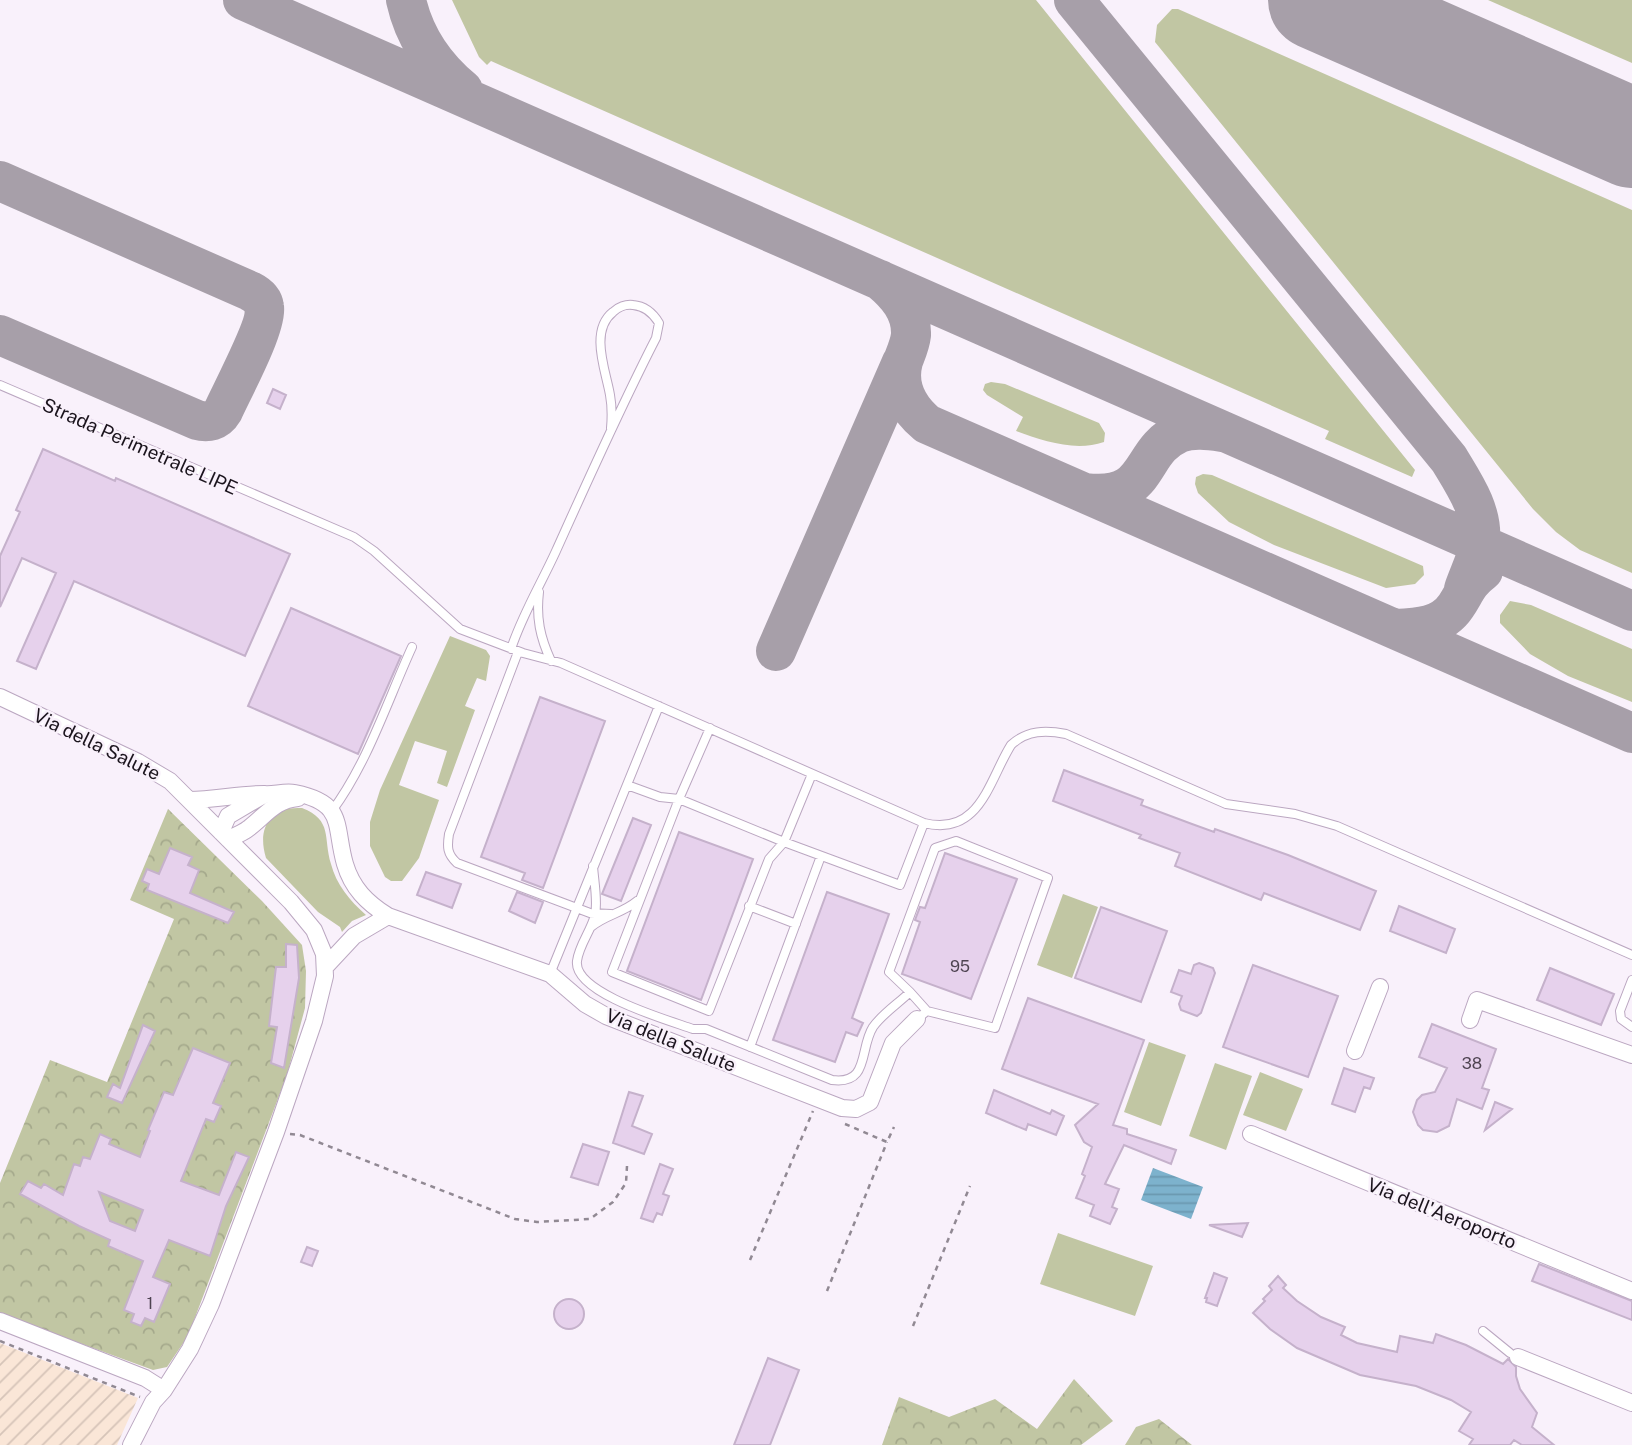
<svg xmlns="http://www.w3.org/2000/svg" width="1632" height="1445" viewBox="0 0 1632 1445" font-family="'Public Sans',sans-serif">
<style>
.industrial{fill:url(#industrial-furrows)}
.grass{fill:#c1c6a3}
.forest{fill:url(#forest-crowns)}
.water{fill:url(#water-rules)}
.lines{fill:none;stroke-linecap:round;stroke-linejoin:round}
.taxiway{stroke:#a79fa9;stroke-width:40}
.runway{stroke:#a79fa9;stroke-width:100}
.building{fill:#e6d1ec;stroke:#c5b1cb;stroke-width:2;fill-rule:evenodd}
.service-casing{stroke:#bba7c1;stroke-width:10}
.minor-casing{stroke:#bba7c1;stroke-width:18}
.path{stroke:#918993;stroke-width:2.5;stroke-dasharray:5 5;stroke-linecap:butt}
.service{stroke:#fff;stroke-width:8}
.minor{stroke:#fff;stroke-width:16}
.labels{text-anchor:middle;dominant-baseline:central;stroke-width:5;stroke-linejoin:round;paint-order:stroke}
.number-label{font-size:16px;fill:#4e4351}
.street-label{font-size:19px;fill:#1b141d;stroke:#f9f1fb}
</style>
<defs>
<pattern id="industrial-furrows" width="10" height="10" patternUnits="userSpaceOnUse" patternTransform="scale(1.75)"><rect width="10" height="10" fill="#fae6d7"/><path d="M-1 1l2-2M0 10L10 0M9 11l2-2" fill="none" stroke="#d6c4b8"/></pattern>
<pattern id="forest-crowns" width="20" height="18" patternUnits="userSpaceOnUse" patternTransform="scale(1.75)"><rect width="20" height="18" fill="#c1c6a3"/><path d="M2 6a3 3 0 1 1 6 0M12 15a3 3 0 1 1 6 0" fill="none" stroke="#a5a98c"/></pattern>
<pattern id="water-rules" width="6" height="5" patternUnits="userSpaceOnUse" patternTransform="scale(1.75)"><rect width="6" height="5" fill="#7db2cd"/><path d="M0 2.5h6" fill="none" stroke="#6b98b0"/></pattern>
</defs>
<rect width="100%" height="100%" fill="#f9f1fb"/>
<!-- industrial -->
<path class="industrial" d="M0,1343l138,55 -21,47h-117z"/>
<!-- grass -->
<path class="grass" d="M452,0h584l379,470 -3,7 -87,-38 4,-8 -838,-370 -4,4 -8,-8z
M1488,0h144v63z
M1172,9h6l454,201v363l-52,-23 -24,-18 -23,-23 -378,-467 2,-17z
M991,382l14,2 94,39 6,10 -1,9c-29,10 -60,-1 -88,-11l7,-14 -36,-22 -4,-5 2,-6z
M1203,474l9,1 211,91 1,9 -9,9 -29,4 -112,-43 -45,-23 -31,-29 -3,-9 1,-7z
M1510,601l21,4 101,44v53l-64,-26 -38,-22 -30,-31v-8z
M450,636l36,14 4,6 -4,25 -9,-3 -12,28 10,4 -28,77 -10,-4 10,-32 -32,-10 -16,44 40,15 -20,58 -17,23h-11l-6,-4 -15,-31v-24l10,-32z
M302,808c31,12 21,30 29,56 5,20 19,37 35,51l-14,6 -10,11 -2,-5 -22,-15 -52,-54c-9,-29 3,-52 36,-50z
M1063,894l35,13 -26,71 -35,-13z
M1149,1042l37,13 -25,71 -37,-14z
M1215,1063l37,13 -26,74 -37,-14z
M1260,1072l43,17 -17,42 -43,-16z
M1058,1233l95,33 -18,50 -95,-32z"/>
<!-- forest -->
<path class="forest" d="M168,809l94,92 40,44 4,26 -1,37 -18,67 -99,261 -21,31 -14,3 -153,-56v-131l50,-123 57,22 67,-163 -44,-19z
M1074,1379l39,42 -32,24h-199l17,-48 50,20 46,-18 42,30z
M1159,1419l33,26h-67l11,-18z"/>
<!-- water -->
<path class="water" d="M1153,1168l50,19 -12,32 -50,-19z"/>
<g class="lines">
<!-- taxiway -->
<path class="taxiway" d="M243,0l1389,611
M406,0c8,36 28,66 57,90
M1074,0l375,459c15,25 34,52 31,82 -2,16 -11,33 -16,48
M0,181l250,110c6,3 13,8 14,16 4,17 -32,84 -41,104 -6,10 -15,12 -26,9l-197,-85
M880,280c17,14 32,31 31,55 -1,9 -5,18 -8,26 -7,26 5,47 24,63l705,309
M1085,493c68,8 52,-42 94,-60 14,-5 29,-3 43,-1
M1395,629c23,-1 47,-2 61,-23 10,-15 11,-23 27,-35
M776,651l126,-289"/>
<!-- runway -->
<path class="runway" d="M1318,0l314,138"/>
</g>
<!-- building -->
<path class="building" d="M273,389l13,6 -6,14 -13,-6z
M43,449l72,32 1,-3 174,76 -45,102 -171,-75 -38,88 -19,-8 39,-88 -34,-15 -22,49v-51l20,-44 -4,-2z
M291,608l110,48 -43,98 -110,-48z
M540,697l65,24 -62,167 -21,-8 3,-7 -44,-16z
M1064,770l79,30 -2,5 51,19 22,8 1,-3 73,26 88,36 -16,39 -96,-37 -3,7 -86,-34 5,-13 -41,-15 2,-3 -88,-34z
M633,818l18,7 -30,76 -19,-7z
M679,832l74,27 -52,141 -74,-29z
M170,848l22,9 -4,8 11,5 -9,23 44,19 -6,11 -81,-33 2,-6 -7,-3 5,-12 12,5z
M945,853l72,26 -46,120 -69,-25 18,-52 -5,-2 5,-13 5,1z
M426,872l35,12 -9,24 -35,-13z
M517,892l26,10 -8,21 -26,-12z
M827,892l62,22 -37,104 11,5 -6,13 -11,-4 -11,30 -62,-22z
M1399,906l56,23 -9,24 -56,-22z
M1101,907l66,24 -26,71 -66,-24z
M286,944l11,1 2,33 -15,90 -13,-5 6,-36 -8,-1 7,-59h10z
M1199,963l14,5 2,5 -14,40 -4,3 -16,-6 -2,-6 3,-8 -11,-4 8,-22 12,4 3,-9z
M1253,965l85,31 -30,81 -85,-30z
M1550,968l64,26 -13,31 -64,-25z
M1028,998l116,42 -31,85 14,4v5l49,16 -5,14 -47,-19 -19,39 14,5 -7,18 5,2 -7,15 -20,-8 4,-11 -18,-7 9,-22 -3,-2 10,-27 -8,-5 -9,-17 23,-21 -96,-35z
M1432,1024l64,25 -14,39 7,2 -7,19 -25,-10 -8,27 -12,6 -14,-2 -5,-5 -5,-13 4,-12 5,-5 13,-3 12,-24 -28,-11z
M143,1025l12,6 -33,72 -15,-6 6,-13 7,4z
M193,1048l37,15 -17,40 8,3 -7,16 -8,-3 -25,62 38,14 17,-43 13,5 -23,49 -16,50 -41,-16 -16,37 17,7 -16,38 -9,-4 -4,8 -10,-4 3,-8 -10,-4 19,-49 -35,-15 2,-6 -31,-14 -59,-32 8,-13 13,7 3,-4 19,11 11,-31 6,2 3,-9 7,2 10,-25 11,5 -2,5 31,13 10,-26 -2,-1 16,-38 9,3zM99,1192l44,18 -8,21 -25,-10z
M1344,1068l30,10 -4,11 -6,-2 -9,25 -23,-8z
M994,1090l56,24 2,-4 12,6 -8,19 -28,-11 -2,6 -40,-17z
M629,1092l14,4 -11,30 20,8 -8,20 -31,-11z
M1495,1102l17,7 -27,21z
M583,1144l26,8 -11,33 -27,-8z
M660,1164l13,5 -10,25 6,2 -7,19 -5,-2 -4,9 -12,-4z
M1248,1223l-6,14 -33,-12z
M307,1247l11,4 -6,15 -11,-4z
M1539,1264l93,37v19l-100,-39z
M1214,1273l13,5 -10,28 -11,-4 1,-4h-2z
M1278,1276l8,9 -3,3 14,13 24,16 24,10 -4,8 16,8 40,9 3,-16 33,7 3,-9 30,11 37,19 5,-5 8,8v9l4,13 17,24 -5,14 22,18h-32l-8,-5 -4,5h-41l4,-6 -14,-8 12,-19 -20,-12 -35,-14 -56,-11 -63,-27 -27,-19 -17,-16 12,-12 -2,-2 9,-9 -3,-4z
M554 1314a15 15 0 1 1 30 0a15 15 0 1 1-30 0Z
M768,1358l31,12 -29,75h-36z"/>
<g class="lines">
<defs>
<path id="service" d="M0,385l354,152 20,14 86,78 63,24 38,10 363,160c56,14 65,-43 87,-78 16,-15 35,-15 55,-11l160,70 69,10 42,12 295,129
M539,592c-3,26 1,45 12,69
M511,649c11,-34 30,-65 45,-98 32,-71 64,-143 100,-213l3,-15c-6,-10 -14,-17 -26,-18 -7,-1 -15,2 -20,7 -24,19 -7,59 -3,83 2,11 2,22 1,33
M518,652l-69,182c-2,13 -2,20 8,29l133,50 21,1
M710,728l-31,71 -67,173 97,39 60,-152 15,-17 28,-68
M627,785l33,12 19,2 105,43 116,43 24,-62
M332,811c36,-49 55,-109 80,-164
M593,866c1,15 5,35 2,49 -4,16 -16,30 -18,46 -4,32 91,59 116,68h13l126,51c38,5 27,-31 41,-53 9,-13 26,-24 37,-35l17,19 -10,8
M749,906l47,18
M591,927c14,-12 32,-14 46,-26
M550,974l109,-268
M1632,980l-12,31 1,8 11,8
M910,992l-21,-20 46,-124 21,-7 92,37 -53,150 -68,-17
M750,1047l71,-191
M1483,1331l27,22"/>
<path id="minor" d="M0,697l138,65 32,19 121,121 23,28 10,24 1,22 -11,45 -38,111 -65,172 -21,45 -26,41 -11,12 -22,43
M189,800c25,0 50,-6 75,-6 10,1 20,-3 31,-1 51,10 39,33 50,71 7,24 22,39 43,52l162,58 35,30 21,12 236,92 14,1 14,-7 23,-59 24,-24
M221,832l7,-16 34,-20
M228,839c7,-3 15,-6 21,-11 17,-13 26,-28 49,-30
M326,966l28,-30 34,-20
M1470,1020l7,-20 155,55
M1355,1051l25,-64
M1251,1134l381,157
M0,1321l145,57 19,12
M1518,1357l114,46"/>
</defs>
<!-- service casing -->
<use href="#service" class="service-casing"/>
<!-- minor casing -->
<use href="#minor" class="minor-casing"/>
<!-- path -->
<path class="path" d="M845,1124l42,18 7,-15
M290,1134l10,1 215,84 22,3 53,-3 23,-17 13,-19 1,-17
M750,1260l63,-149
M827,1291l60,-149
M913,1326l57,-140
M0,1341l140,56"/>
<!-- service -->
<use href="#service" class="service"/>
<!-- minor -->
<use href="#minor" class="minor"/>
</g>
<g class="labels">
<!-- number labels -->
<g class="number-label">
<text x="960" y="966">95</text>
<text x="1472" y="1063">38</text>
<text x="150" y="1303">1</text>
</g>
<!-- street labels -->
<g class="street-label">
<text transform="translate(140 446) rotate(24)">Strada Perimetrale LIPE</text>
<text transform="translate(97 744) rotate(26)">Via della Salute</text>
<text transform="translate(671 1040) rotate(22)">Via della Salute</text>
<text transform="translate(1442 1213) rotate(22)">Via dell'Aeroporto</text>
</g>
</g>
</svg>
